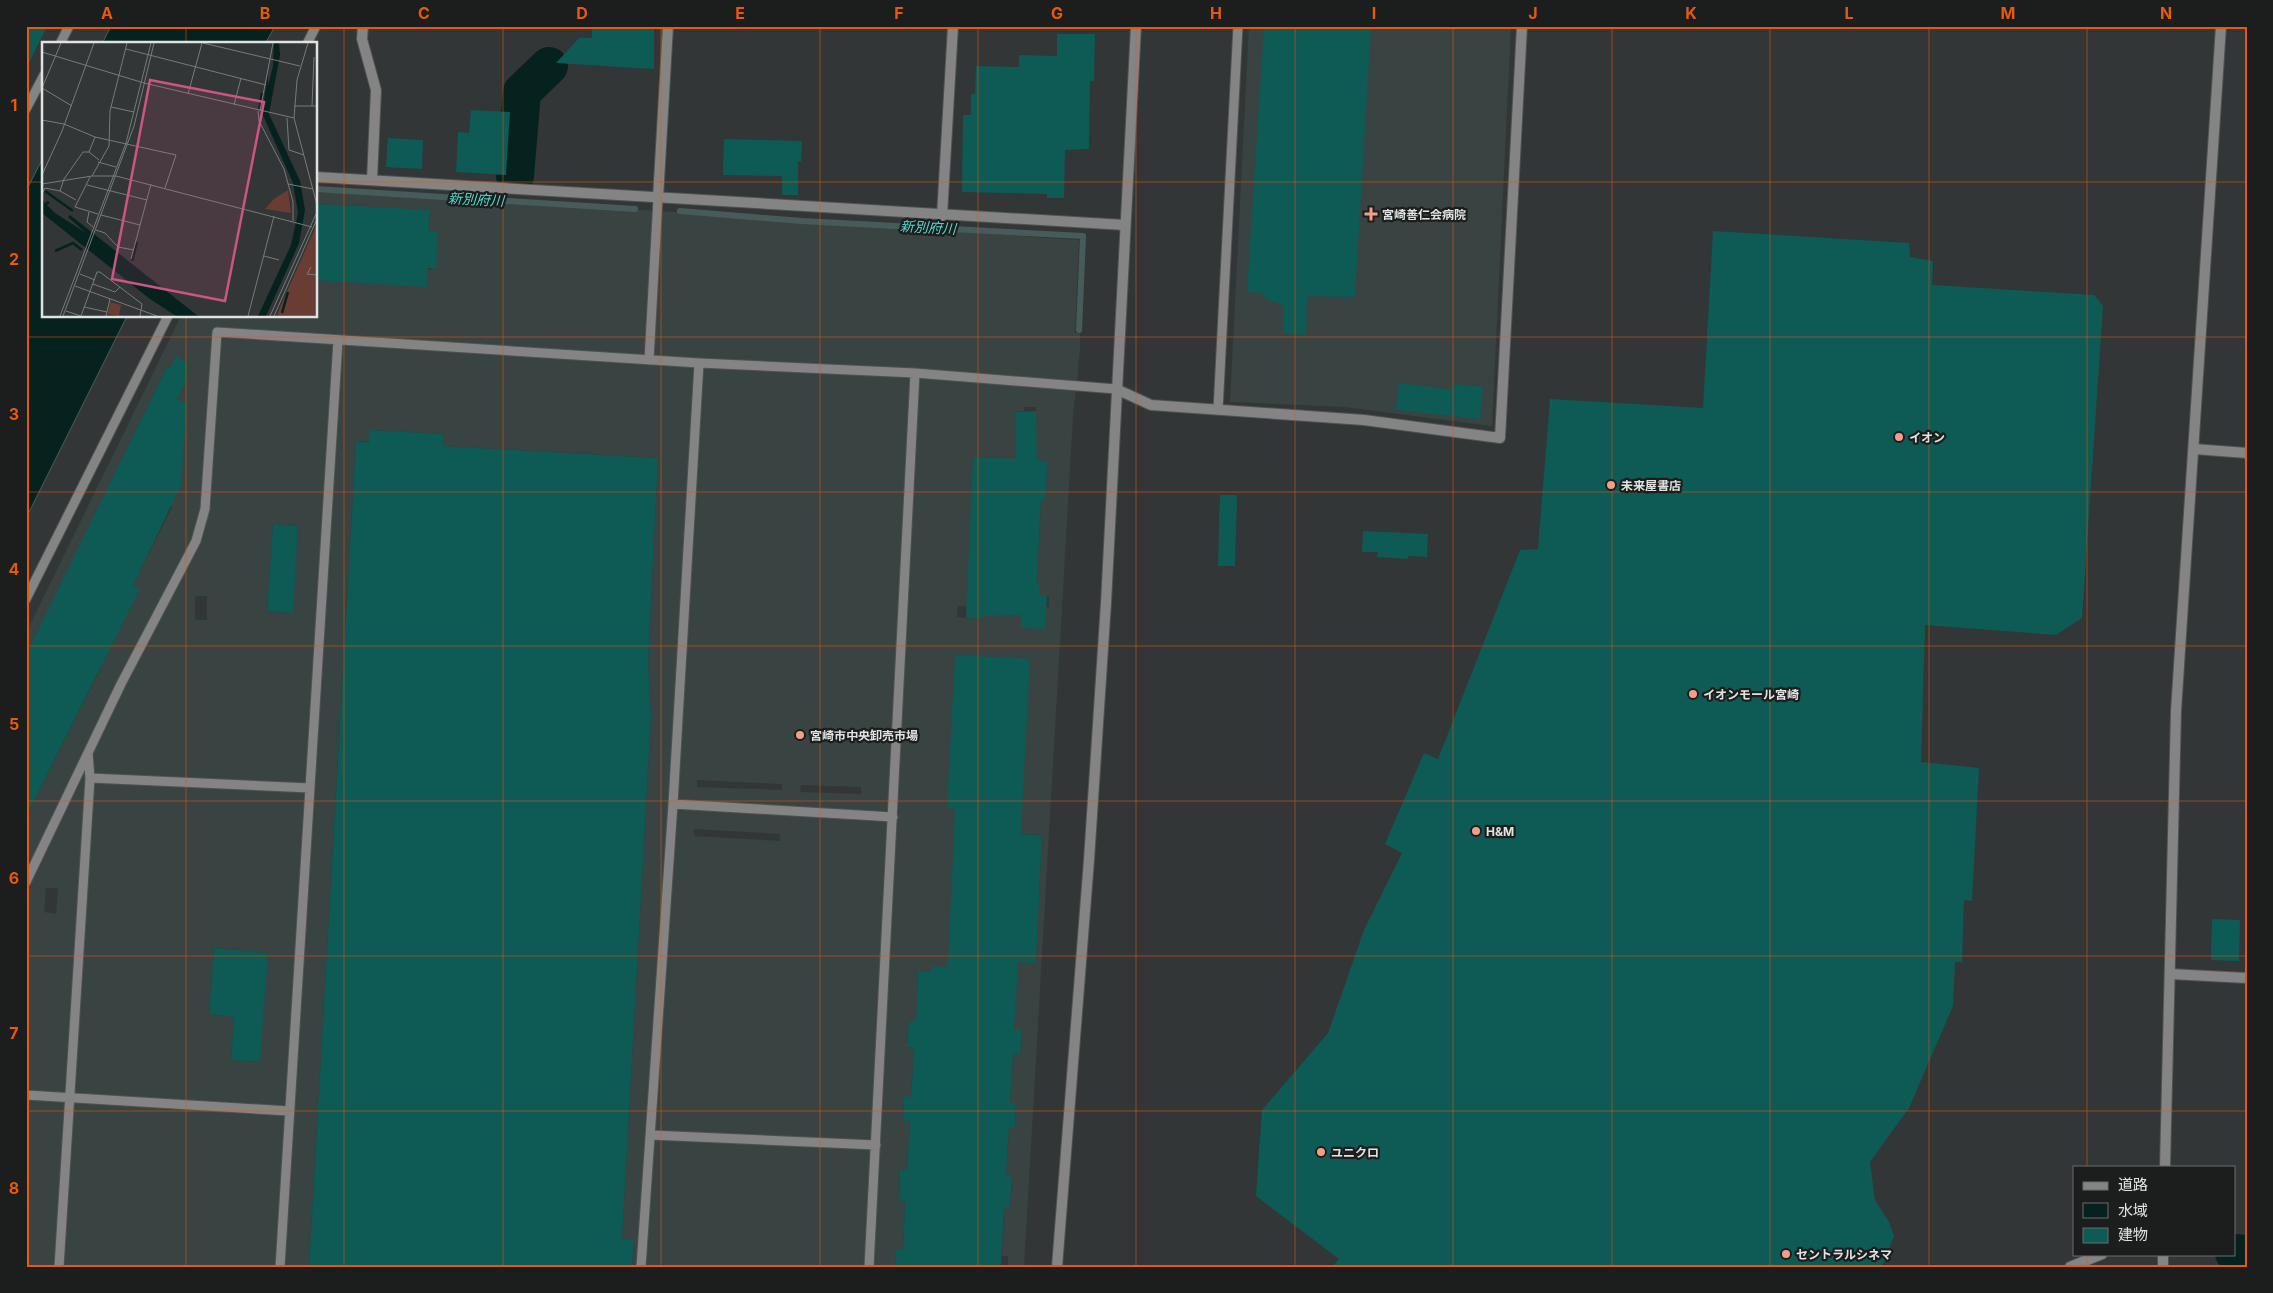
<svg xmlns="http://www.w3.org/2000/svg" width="2273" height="1293" viewBox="0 0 2273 1293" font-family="Inter,'Noto Sans JP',sans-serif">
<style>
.built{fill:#394342;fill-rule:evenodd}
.water{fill:#05221f;stroke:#475c5a}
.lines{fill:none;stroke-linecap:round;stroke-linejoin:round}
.stream{stroke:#475c5a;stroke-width:6}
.river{stroke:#05221f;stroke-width:38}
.building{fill:#0e5a55}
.service-casing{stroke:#4f5252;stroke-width:11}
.minor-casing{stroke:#4f5252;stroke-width:12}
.tertiary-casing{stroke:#4f5252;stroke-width:12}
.service{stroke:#858484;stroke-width:9}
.minor{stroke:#858484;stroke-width:10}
.tertiary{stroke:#858484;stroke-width:10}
.grid{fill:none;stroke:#e8590c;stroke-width:1;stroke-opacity:0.55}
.poi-dot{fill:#f49e8a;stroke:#1c1d1d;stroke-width:2}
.labels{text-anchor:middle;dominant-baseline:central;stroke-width:4.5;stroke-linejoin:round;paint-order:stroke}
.poi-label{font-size:12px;font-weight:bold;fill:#e1e3e3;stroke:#1c1d1d;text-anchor:start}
.water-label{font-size:14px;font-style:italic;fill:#54dacf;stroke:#1c1d1d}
.inset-river{fill:none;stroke:#05221f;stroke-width:2.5}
.inset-road{fill:none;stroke:#797b7b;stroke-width:1}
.view{fill:#cb5584;fill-opacity:0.15;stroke:#cb5584;stroke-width:2.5}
.inset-edge{fill:none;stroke:#e1e3e3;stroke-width:2.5}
.neatline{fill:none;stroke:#e8590c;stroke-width:2}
.grid-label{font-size:16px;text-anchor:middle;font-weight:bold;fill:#e8590c}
</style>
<rect width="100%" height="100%" fill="#333636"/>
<!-- built -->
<path class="built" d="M1249,26h262l-19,400 -147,-19 -115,-5z
M316,192l197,9 566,39 -4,93h5v17l-7,67 -49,850h-16v-11h-6l2,-49h6l2,-30 -6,-1 3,-48h6l1,-24 -6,-1 3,-49 7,1 2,-25 -8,-1 -83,-63v6l-13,-1 -2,51h-7l-2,25 7,1 -3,49h-7l-1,24 7,1 -3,48h-7l-1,31h6l-2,49h-7l-1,17h-263l2,-26 -12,-1 29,-524 -3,-53 10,-205 -215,-12 1,-12 -75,-4v11h-13l-47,826h-283v-450l75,-149 -22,-11 -53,-2v-22l155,-317h135v-36l119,-11 -6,-38 1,-20 -114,-7zM176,357l12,7 -2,17 -9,18 10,6 -70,67 50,-105 3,1zM1024,407h12v26l-21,-21 9,-1zM974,457l73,4 -1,38h-5l-4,85h2v11l10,1v11l-25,-1zM156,498l16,9 -59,118zM273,524l25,2 -6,87 -25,-2zM195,596h12v24h-12zM958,606l24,1 -1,12 -24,-2zM697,780l85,4v6l-85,-3zM801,785l60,2v7l-61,-2zM694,829l86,5v7l-86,-5zM1008,833l34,2 -3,60zM46,888h12l-2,26 -12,-2zM1032,918l6,1 -2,44h-6zM214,948l54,5 -9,109 -28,-2 3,-43 -25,-3z"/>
<!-- water -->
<path class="water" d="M111,26h164l-10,18h-163z
M44,156v160h83l-101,202v-327z"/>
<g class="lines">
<!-- stream -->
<path class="stream" d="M316,189l319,20
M680,211l122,10 281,15 -4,94"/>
<!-- river -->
<path class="river" d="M515,176l7,-84 27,-26
M2234,1253l13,1"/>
</g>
<!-- building -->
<path class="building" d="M26,26h21l-21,43z
M592,26h62v43l-98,-6 23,-25h13z
M1264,26l107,2 -16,269 -48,-1 -1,39 -23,-1 1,-28 -16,-6 -7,-7 -14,-1z
M1057,34h38l-1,47h-4l-1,68 -24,1 -1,48h-17v-4l-85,-2 1,-77h8v-21h4l1,-28 43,1v-12l38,1z
M471,110l39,2 -4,63 -50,-3 2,-40 11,1z
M388,138l35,2 -1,29 -36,-2z
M724,139l78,2 -1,21 -3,-1v34h-16v-19l-59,-1z
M316,204l114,6 -1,21 9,1 -2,37 -8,-1 -1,19 -111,-7z
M1713,231l196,12 1,14 23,4 -1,24 162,10 9,11 -21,312 -26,17 -131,-10 -4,137 58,6 -7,133 -8,-1 -2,62h-7l-2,44 -44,102 -39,54 5,38 14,22 5,14 -9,25 -5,6h-548l7,-8 -83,-63 6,-86 66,-77 36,-103 38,-77 -17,-9 39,-91 14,6 82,-209 18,-1 12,-150 153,9z
M176,356l12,8 -2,17 -9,18 10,5 -6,81 -48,101 7,3 -114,228v-162l141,-288 3,1z
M1399,383l55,7v-6l29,3 -3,32 -84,-9z
M1036,411l1,49 10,1 -1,38h-5l-4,85h3l-1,11h8l-2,34 -24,-1v-13l-39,1v3l-16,-1 7,-161 43,2 -1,-47z
M369,430l75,4 -1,12 215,12 -10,205 3,53 -29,524h12l-2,27h-323l47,-826 13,1z
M1220,495h17l-2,71h-17z
M273,524l25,2 -5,87 -26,-2z
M1363,531l65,3 -1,23 -19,-1v3l-31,-2 1,-5h-16z
M955,655l75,4 -9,175 21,1 -6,128 -18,-1 -4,67h8l-2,26 -7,-1 -3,49h6l-1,25h-6l-3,48h6l-2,31h-6l-3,60h-106l1,-17h7l2,-49h-6l1,-31h7l3,-48 -7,-1 1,-25 7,1 3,-49 -7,-1 2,-25h7l2,-51 13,1v-6l17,1 7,-158 -8,-1z
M2212,919l28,1 -1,41 -28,-1z
M214,948l54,5 -8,109 -29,-2 3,-43 -25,-3z"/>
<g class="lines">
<defs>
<path id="service" d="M60,44l9,-18
M307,44l9,-18
M26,109l18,-34
M649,360l9,-162
M1218,410l20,-384
M26,599l142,-283
M90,778l220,10
M673,804l220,13
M26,882l95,-198 75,-143 9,-32 12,-177 482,31 216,10 201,16
M26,1095l263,16
M651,1135l225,10
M59,1267l31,-489 -2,-25
M280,1267l58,-927
M641,1267l32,-463 26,-441
M869,1267l46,-894"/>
<path id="minor" d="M363,26l-1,13 14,51 -4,90
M316,177l809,48
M658,198l10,-172
M942,216l11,-190
M1116,389l35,16 213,15 136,18 22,-412
M2194,449l53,4
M2170,974l77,4"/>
<path id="tertiary" d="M2165,1167l11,-456 45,-685
M2163,1254v13
M1057,1267l32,-407 17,-257 30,-577
M2070,1267l32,-13"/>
</defs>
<!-- service casing -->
<use href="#service" class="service-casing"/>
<!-- minor casing -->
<use href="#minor" class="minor-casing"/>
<!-- tertiary casing -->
<use href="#tertiary" class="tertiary-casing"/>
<!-- service -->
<use href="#service" class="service"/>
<!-- minor -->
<use href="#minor" class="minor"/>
<!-- tertiary -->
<use href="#tertiary" class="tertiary"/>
</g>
<!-- grid -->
<path class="grid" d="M186,26v18M344,26v1241M503,26v1241M661,26v1241M820,26v1241M978,26v1241M1136,26v1241M1295,26v1241M1453,26v1241M1612,26v1241M1770,26v1241M1929,26v1241M2087,26v1141M26,182h18M316,182h1931M186,316v951M26,337h2221M26,492h2221M26,646h2221M26,801h2221M26,956h2221M26,1111h2221M2087,1254v13"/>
<!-- markers -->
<g class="poi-dot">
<path d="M1368.5 206.5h5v5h5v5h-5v5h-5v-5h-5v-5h5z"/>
<circle cx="1899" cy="437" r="5"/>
<circle cx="1611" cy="485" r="5"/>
<circle cx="1693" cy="694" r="5"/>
<circle cx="800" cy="735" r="5"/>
<circle cx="1476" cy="831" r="5"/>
<circle cx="1321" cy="1152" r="5"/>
<circle cx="1786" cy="1254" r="5"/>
</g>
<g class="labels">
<!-- poi labels -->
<g class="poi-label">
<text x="1382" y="214">宮崎善仁会病院</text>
<text x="1909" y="437">イオン</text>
<text x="1621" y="485">未来屋書店</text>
<text x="1703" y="694">イオンモール宮崎</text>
<text x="810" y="735">宮崎市中央卸売市場</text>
<text x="1486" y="831">H&amp;M</text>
<text x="1331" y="1152">ユニクロ</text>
<text x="1796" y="1254">セントラルシネマ</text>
</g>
<!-- water labels -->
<g class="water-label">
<text transform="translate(476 199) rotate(3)">新別府川</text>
<text transform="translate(928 227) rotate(3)">新別府川</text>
</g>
</g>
<!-- overview -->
<g transform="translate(42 42)">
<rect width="275" height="275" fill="#333636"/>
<path d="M246,148l3,23 -26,-4 9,-10zM275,182v92h-40l4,-11zM68,260l11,3 -2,11 -11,-2z" fill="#693d34"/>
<path d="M232,1h5l1,12 -11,59 31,67 5,29 -6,33 -33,73h-8l33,-71 7,-32 -5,-30 -31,-70 6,-39v12l5,-20zM0,157l3,4 3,-2 2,2 -3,2 8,8 31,20 -17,-15 -1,-1 2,-2 128,101h-22l-26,-17 -108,-86z" fill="#05221f"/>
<path class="inset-river" d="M217,67l3,-16M3,149l28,20M13,209l18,-8 9,7M90,219l5,-19M240,271l6,-21"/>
<path class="inset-road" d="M161,1l97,23M266,1l-11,37 -3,38 23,87M84,7l140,36M0,10l102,31 150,35M0,46l19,-45M0,46l30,18M146,52l14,-51M192,63l7,-27M252,64h23M270,64l2,-49M69,65l23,5M216,69l1,10 25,48 9,33v19M218,69l13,-68M245,76l2,32 15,5M0,78l22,4 31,13 81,18 -11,33M47,110l6,-15M56,120l18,5M0,133l20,-44 32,-88M50,134l17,-30 1,-35 17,-68M48,135l-15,30 23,7M0,142l50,-8h24l196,51M246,142l25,5M45,143l60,15M1,150l2,-4 15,3M34,158l-16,-9 4,-12 19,-27h6l10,8M47,170l-2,10 6,5M59,173l39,10M54,188l9,3 13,14 16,3M222,214l15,4M89,217l20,-75M269,225l-4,7 10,1M38,232l15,6M51,242l22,8 5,-5M33,244l82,30M42,265l23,5M24,269l15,5M18,274l66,-173 25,-100M21,274l71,-190 20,-83M39,274l16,-44h3l42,32 -2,12M64,274l4,-17M206,274l26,-100M228,274l47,-104M232,274l43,-97"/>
<path class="view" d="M108,38l114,22 -39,199 -113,-22z"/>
<rect width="275" height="275" class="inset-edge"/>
</g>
<!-- border -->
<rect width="2273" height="1293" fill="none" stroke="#1c1d1d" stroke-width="55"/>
<!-- legend -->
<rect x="2073" y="1166" width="162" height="90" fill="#1c1d1d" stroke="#6b6c6c"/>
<rect x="2083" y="1182" width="25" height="8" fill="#858484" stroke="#6b6c6c"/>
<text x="2118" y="1190" font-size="15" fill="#e1e3e3">道路</text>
<rect x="2083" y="1203" width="25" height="15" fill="#05221f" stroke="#6b6c6c"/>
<text x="2118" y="1216" font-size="15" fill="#e1e3e3">水域</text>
<rect x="2083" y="1228" width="25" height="15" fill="#0e5a55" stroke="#6b6c6c"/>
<text x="2118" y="1240" font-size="15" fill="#e1e3e3">建物</text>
<rect x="28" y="28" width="2218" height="1238" class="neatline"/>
<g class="grid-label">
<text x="107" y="19">A</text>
<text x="265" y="19">B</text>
<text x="424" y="19">C</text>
<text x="582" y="19">D</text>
<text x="740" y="19">E</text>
<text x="899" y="19">F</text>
<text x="1057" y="19">G</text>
<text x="1216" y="19">H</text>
<text x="1374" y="19">I</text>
<text x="1533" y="19">J</text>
<text x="1691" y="19">K</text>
<text x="1849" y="19">L</text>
<text x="2008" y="19">M</text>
<text x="2166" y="19">N</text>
<text x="14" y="111">1</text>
<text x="14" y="265">2</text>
<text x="14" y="420">3</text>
<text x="14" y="575">4</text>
<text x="14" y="730">5</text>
<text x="14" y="884">6</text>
<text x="14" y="1039">7</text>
<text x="14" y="1194">8</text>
</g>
</svg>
